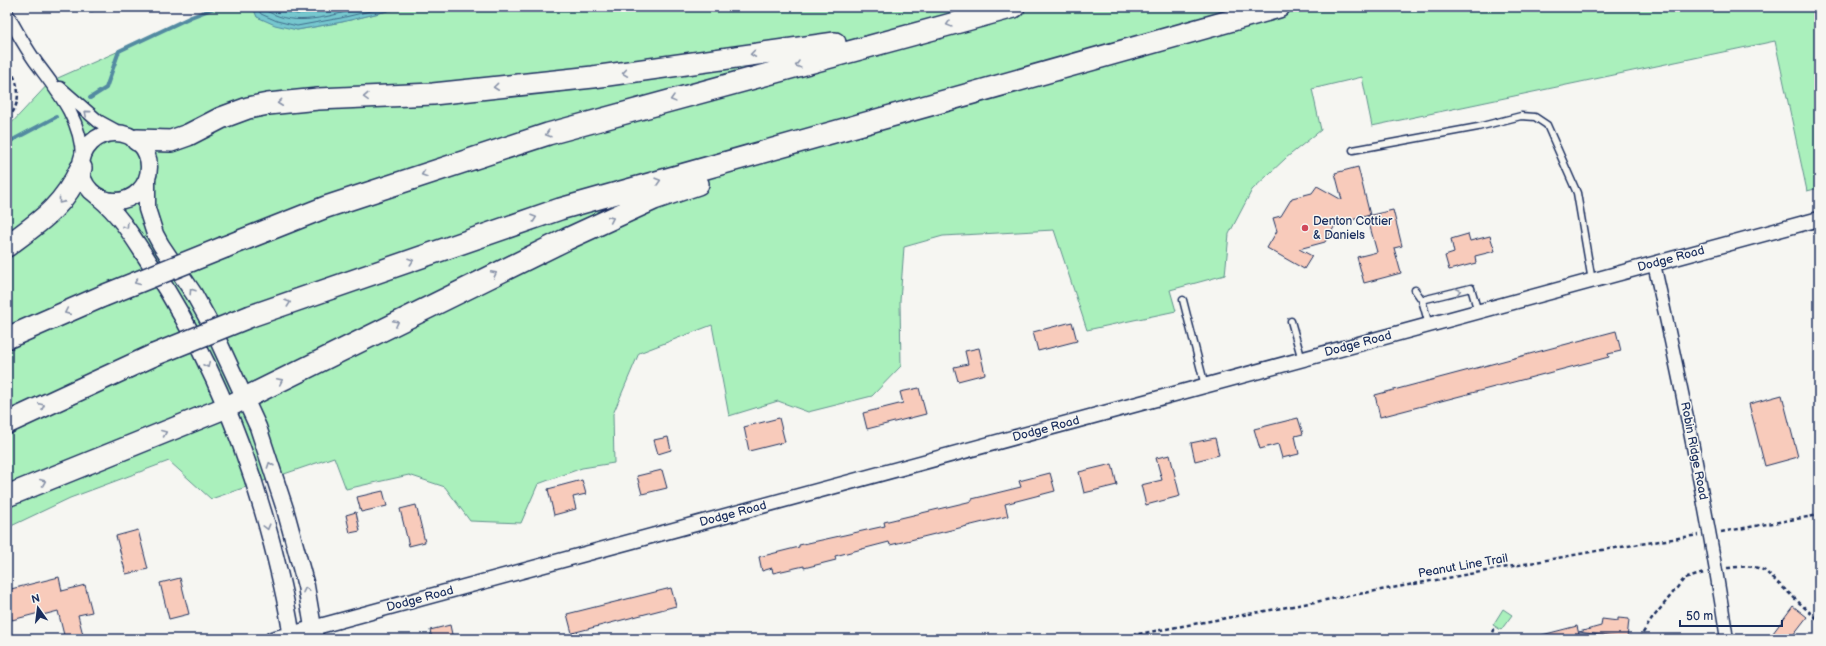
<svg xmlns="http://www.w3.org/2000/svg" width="1826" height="646" viewBox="0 0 1826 646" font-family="'Balsamiq Sans',sans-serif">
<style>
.green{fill:#aaf0bc;stroke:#62908d}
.water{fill:#76c7ce;stroke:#528aa1}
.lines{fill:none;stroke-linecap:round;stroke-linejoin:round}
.shore{stroke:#3f6c8b;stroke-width:1}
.stream{stroke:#528aa1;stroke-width:4}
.building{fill:#f8cbbb;stroke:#1b2f5e}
.service-casing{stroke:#1b2f5e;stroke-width:9}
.minor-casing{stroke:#1b2f5e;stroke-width:15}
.tertiary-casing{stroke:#1b2f5e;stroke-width:17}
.secondary-casing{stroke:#1b2f5e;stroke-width:19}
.motorway-casing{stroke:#1b2f5e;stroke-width:24}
.path{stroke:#1b2f5e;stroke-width:2.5;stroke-dasharray:4 3;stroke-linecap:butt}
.service{stroke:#f6f6f2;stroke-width:6}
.minor{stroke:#f6f6f2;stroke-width:12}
.tertiary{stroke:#f6f6f2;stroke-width:14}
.secondary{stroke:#f6f6f2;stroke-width:16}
.motorway{stroke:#f6f6f2;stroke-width:21}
.motorway-bridge-casing{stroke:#1b2f5e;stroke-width:24;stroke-linecap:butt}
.motorway-bridge{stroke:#f6f6f2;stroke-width:21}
.oneway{stroke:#8892a8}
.poi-dot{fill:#d1495b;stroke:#f6f6f2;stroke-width:1.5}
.labels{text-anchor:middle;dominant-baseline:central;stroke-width:3;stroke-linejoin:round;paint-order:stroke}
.poi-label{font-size:12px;fill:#1b2f5e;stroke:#f6f6f2;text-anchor:start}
.street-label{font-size:12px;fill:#1b2f5e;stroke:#f6f6f2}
</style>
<rect width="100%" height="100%" fill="#f6f6f2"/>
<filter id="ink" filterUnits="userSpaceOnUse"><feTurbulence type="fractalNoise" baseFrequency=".025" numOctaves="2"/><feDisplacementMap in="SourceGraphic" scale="8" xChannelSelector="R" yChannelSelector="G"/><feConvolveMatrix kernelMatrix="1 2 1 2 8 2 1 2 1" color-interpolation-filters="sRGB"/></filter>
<g filter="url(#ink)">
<!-- green -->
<path class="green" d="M217,7h36l4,10 40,13 45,-8 62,-15h1415v181l-12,3 -32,-150 -403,85 -10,-49 -50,12 9,41 -35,28 -34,32 -23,44 -4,41 -55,15 6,21 -89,19 -33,-100 -111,6 -39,11 -4,54 1,65 -29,30 -64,16 -30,-11 -49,15 -17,-91 -73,28 -26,61 1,49 -32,5 -44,16 -17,39 -51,-2 -25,-34 -36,-12 -63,14 -12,-32 -123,42 -42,-38 -99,37 -63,30v-400l44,-47 68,-30 72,-34z
M1503,609l9,6 -11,15 -8,-5z"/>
<!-- water -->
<path class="water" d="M253,7h151l-62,15 -45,8 -22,-5 -18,-8z"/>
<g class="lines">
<!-- shore -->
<path class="shore" d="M257,7l4,7 16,7 20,5 44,-8 46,-11
M263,7c2,4 5,5 10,7 28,13 63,0 92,-7
M272,7l25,7 43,-7"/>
<!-- stream -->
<path class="stream" d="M91,7l1,3
M90,98l16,-10 13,-37 72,-34 26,-10
M7,143l49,-26"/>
</g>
<!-- building -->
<path class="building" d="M1358,167l12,48 -34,9 -11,18 -26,7 13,7 -8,13 -37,-21 10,-17 -4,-13 8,-2 11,-18 20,-5 5,-7 25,14 -7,-27z
M1393,210l9,36 -8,2 7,25 -37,10 -7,-26 20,-5 -10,-36z
M1468,234l2,7 20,-5 5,15 -20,5 1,7 -27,7 -4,-14 9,-3 -3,-14z
M1072,322l5,19 -39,10 -5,-19z
M1616,331l5,20 -13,3 1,3 -229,60 -5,-22z
M979,348l6,26 -27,7 -4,-14 14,-3 -3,-13z
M919,388l7,26 -59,15 -4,-16 40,-10 -3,-11z
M1782,395l16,62 -33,9 -16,-62z
M779,418l6,24 -36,9 -5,-24z
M1298,418l5,16 -8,2 4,18 -17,4 -4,-14 -18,5 -6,-20z
M668,437l3,13 -13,4 -4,-14z
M1215,438l4,17 -24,6 -4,-18z
M1170,455l10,41 -34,9 -5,-20 21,-5 -6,-22z
M1112,464l5,21 -33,8 -5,-21z
M662,470l5,18 -25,6 -5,-18z
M1050,473l5,18 -50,13 3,12 -118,29 -1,-3 -54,14 1,4 -32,8v-2l-31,7 -1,-5 -10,3 -3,-14 40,-10v-2l86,-19 -1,-4 88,-21v-2l49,-12 -2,-6z
M582,480l4,14 -13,3 3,12 -22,6 -6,-26z
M383,491l4,15 -26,6 -4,-15z
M416,505l9,37 -16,4 -9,-37z
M356,512l4,19 -10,2 -4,-18z
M138,530l10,39 -22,5 -10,-38z
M59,577l3,14 23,-6 7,27 -14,3 6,24h-19l-7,-28 -19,5v-3l-27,7 -5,-20v-10z
M180,578l9,36 -20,5 -9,-36z
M671,588l5,18 -104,27 -5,-19z
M1793,606l14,11 -17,22h-8l-9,-6z
M1618,618l11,1 -2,20 -48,-7 22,-6 1,-7 16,2z
M450,625l3,14h-21l-2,-9z
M1577,626l3,13h-38v-4z"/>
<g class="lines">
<defs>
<path id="service" d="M1353,150l125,-23 43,-11 14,1 12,8 30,68 15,88
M1415,290l7,10 7,25
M1183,300l22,86
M1422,300l49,-12 7,24
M1291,321l11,39"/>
<path id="minor" d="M7,14c10,18 19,35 31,51 21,28 44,56 44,93
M60,88l38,33 22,12
M1654,264c28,124 54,249 73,375"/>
<path id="tertiary" d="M272,639l1547,-420"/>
<path id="secondary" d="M81 167a34 34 0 1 1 68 0a34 34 0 1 1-68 0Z
M147,180v29l8,25 6,11 33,49 17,31 47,102 27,82 21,77 9,53
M99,198c22,18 35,41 50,64 57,86 97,182 123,282 8,31 16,63 20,95"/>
<path id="motorway" d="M137,140l34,1 17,-6 33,-17 27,-10 20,-4 50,-5 115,-5 160,-17 242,-34
M7,246c34,-25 56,-39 74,-78
M225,247l101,-40 222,-73 466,-127
M251,316l309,-107 719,-202
M7,338l96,-42
M7,423l147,-68
M7,496l220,-89 340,-168 87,-40 44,-15"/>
</defs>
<!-- service casing -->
<use href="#service" class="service-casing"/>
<!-- minor casing -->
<use href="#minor" class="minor-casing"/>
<!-- tertiary casing -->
<use href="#tertiary" class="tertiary-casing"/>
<!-- secondary casing -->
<use href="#secondary" class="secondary-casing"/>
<!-- motorway casing -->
<use href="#motorway" class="motorway-casing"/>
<!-- path -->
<path class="path" d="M7,63c13,22 16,37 0,58
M1721,532l98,-17
M1727,568c13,-1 26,-4 38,3l54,50
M1111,639l491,-89 96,-15
M1491,639l3,-9 -3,-3
M1639,639l13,-20 32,-40 20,-6"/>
<!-- service -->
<use href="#service" class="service"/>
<!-- minor -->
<use href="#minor" class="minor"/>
<!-- tertiary -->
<use href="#tertiary" class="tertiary"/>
<!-- secondary -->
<use href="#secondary" class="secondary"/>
<!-- motorway -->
<use href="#motorway" class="motorway"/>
<defs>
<path id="motorway-bridge" d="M103,296l122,-49
M154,355l97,-39"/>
</defs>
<!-- motorway-bridge casing -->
<use href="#motorway-bridge" class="motorway-bridge-casing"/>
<!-- motorway-bridge -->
<use href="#motorway-bridge" class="motorway-bridge"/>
</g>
<!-- one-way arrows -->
<defs><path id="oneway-chevron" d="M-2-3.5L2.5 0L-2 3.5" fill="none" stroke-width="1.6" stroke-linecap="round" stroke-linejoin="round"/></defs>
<g class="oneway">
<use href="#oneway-chevron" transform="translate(949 24) rotate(165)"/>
<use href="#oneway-chevron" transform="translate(753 54) rotate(172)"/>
<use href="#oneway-chevron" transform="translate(798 65) rotate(165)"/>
<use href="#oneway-chevron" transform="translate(625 73) rotate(172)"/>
<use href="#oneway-chevron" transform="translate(496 87) rotate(174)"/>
<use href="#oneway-chevron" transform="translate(366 97) rotate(177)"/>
<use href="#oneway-chevron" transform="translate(673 99) rotate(165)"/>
<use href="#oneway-chevron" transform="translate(280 103) rotate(174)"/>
<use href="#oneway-chevron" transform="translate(87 113) rotate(-139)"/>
<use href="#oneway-chevron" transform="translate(548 134) rotate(163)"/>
<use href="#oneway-chevron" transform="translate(424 174) rotate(162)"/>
<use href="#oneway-chevron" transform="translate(658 181) rotate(-16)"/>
<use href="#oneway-chevron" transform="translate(61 201) rotate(129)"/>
<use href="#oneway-chevron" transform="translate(534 218) rotate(-19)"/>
<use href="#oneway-chevron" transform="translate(611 219) rotate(-24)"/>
<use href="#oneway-chevron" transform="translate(126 226) rotate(55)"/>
<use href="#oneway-chevron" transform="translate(411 261) rotate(-19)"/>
<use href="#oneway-chevron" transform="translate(494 274) rotate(-26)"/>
<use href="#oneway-chevron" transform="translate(137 282) rotate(158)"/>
<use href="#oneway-chevron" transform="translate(192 291) rotate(-123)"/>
<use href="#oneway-chevron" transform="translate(1458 291) rotate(-14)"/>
<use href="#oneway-chevron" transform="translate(288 303) rotate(-19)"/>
<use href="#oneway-chevron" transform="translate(67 312) rotate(156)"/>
<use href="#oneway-chevron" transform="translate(396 323) rotate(-27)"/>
<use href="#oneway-chevron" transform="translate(207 365) rotate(64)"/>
<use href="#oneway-chevron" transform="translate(280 381) rotate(-26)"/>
<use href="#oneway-chevron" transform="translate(42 406) rotate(-25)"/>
<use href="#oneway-chevron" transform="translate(164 433) rotate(-22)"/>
<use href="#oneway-chevron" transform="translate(270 465) rotate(-109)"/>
<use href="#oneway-chevron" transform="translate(43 482) rotate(-22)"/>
<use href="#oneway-chevron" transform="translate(267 527) rotate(75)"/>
<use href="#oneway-chevron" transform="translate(306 590) rotate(-102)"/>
</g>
</g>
<!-- markers -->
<circle class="poi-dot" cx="1305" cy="228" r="4"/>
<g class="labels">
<!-- poi labels -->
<g class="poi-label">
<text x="1313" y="221">Denton Cottier<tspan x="1313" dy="14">&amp; Daniels</tspan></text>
</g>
<!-- street labels -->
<g class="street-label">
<text transform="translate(1671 259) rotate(-15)">Dodge Road</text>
<text transform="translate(1358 344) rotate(-15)">Dodge Road</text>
<text transform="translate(1046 429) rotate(-15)">Dodge Road</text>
<text transform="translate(1694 451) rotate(79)">Robin Ridge Road</text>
<text transform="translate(733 514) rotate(-15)">Dodge Road</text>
<text transform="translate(1463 566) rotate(-10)">Peanut Line Trail</text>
<text transform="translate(420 599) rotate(-15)">Dodge Road</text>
</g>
</g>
<!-- margin -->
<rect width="1826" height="646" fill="none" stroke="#f6f6f2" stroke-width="24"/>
<rect x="12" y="12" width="1802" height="622" fill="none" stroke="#1b2f5e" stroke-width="1.5" filter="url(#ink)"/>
<!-- north arrow -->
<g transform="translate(38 608) rotate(346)" stroke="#f6f6f2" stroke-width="3" paint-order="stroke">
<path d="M0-3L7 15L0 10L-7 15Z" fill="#1b2f5e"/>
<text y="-6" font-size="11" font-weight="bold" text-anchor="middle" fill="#1b2f5e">N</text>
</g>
<!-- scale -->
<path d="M1680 620v6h102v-6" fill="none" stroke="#1b2f5e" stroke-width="2"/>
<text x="1686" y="620" font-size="12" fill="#1b2f5e" stroke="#f6f6f2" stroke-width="3" paint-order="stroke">50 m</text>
</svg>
